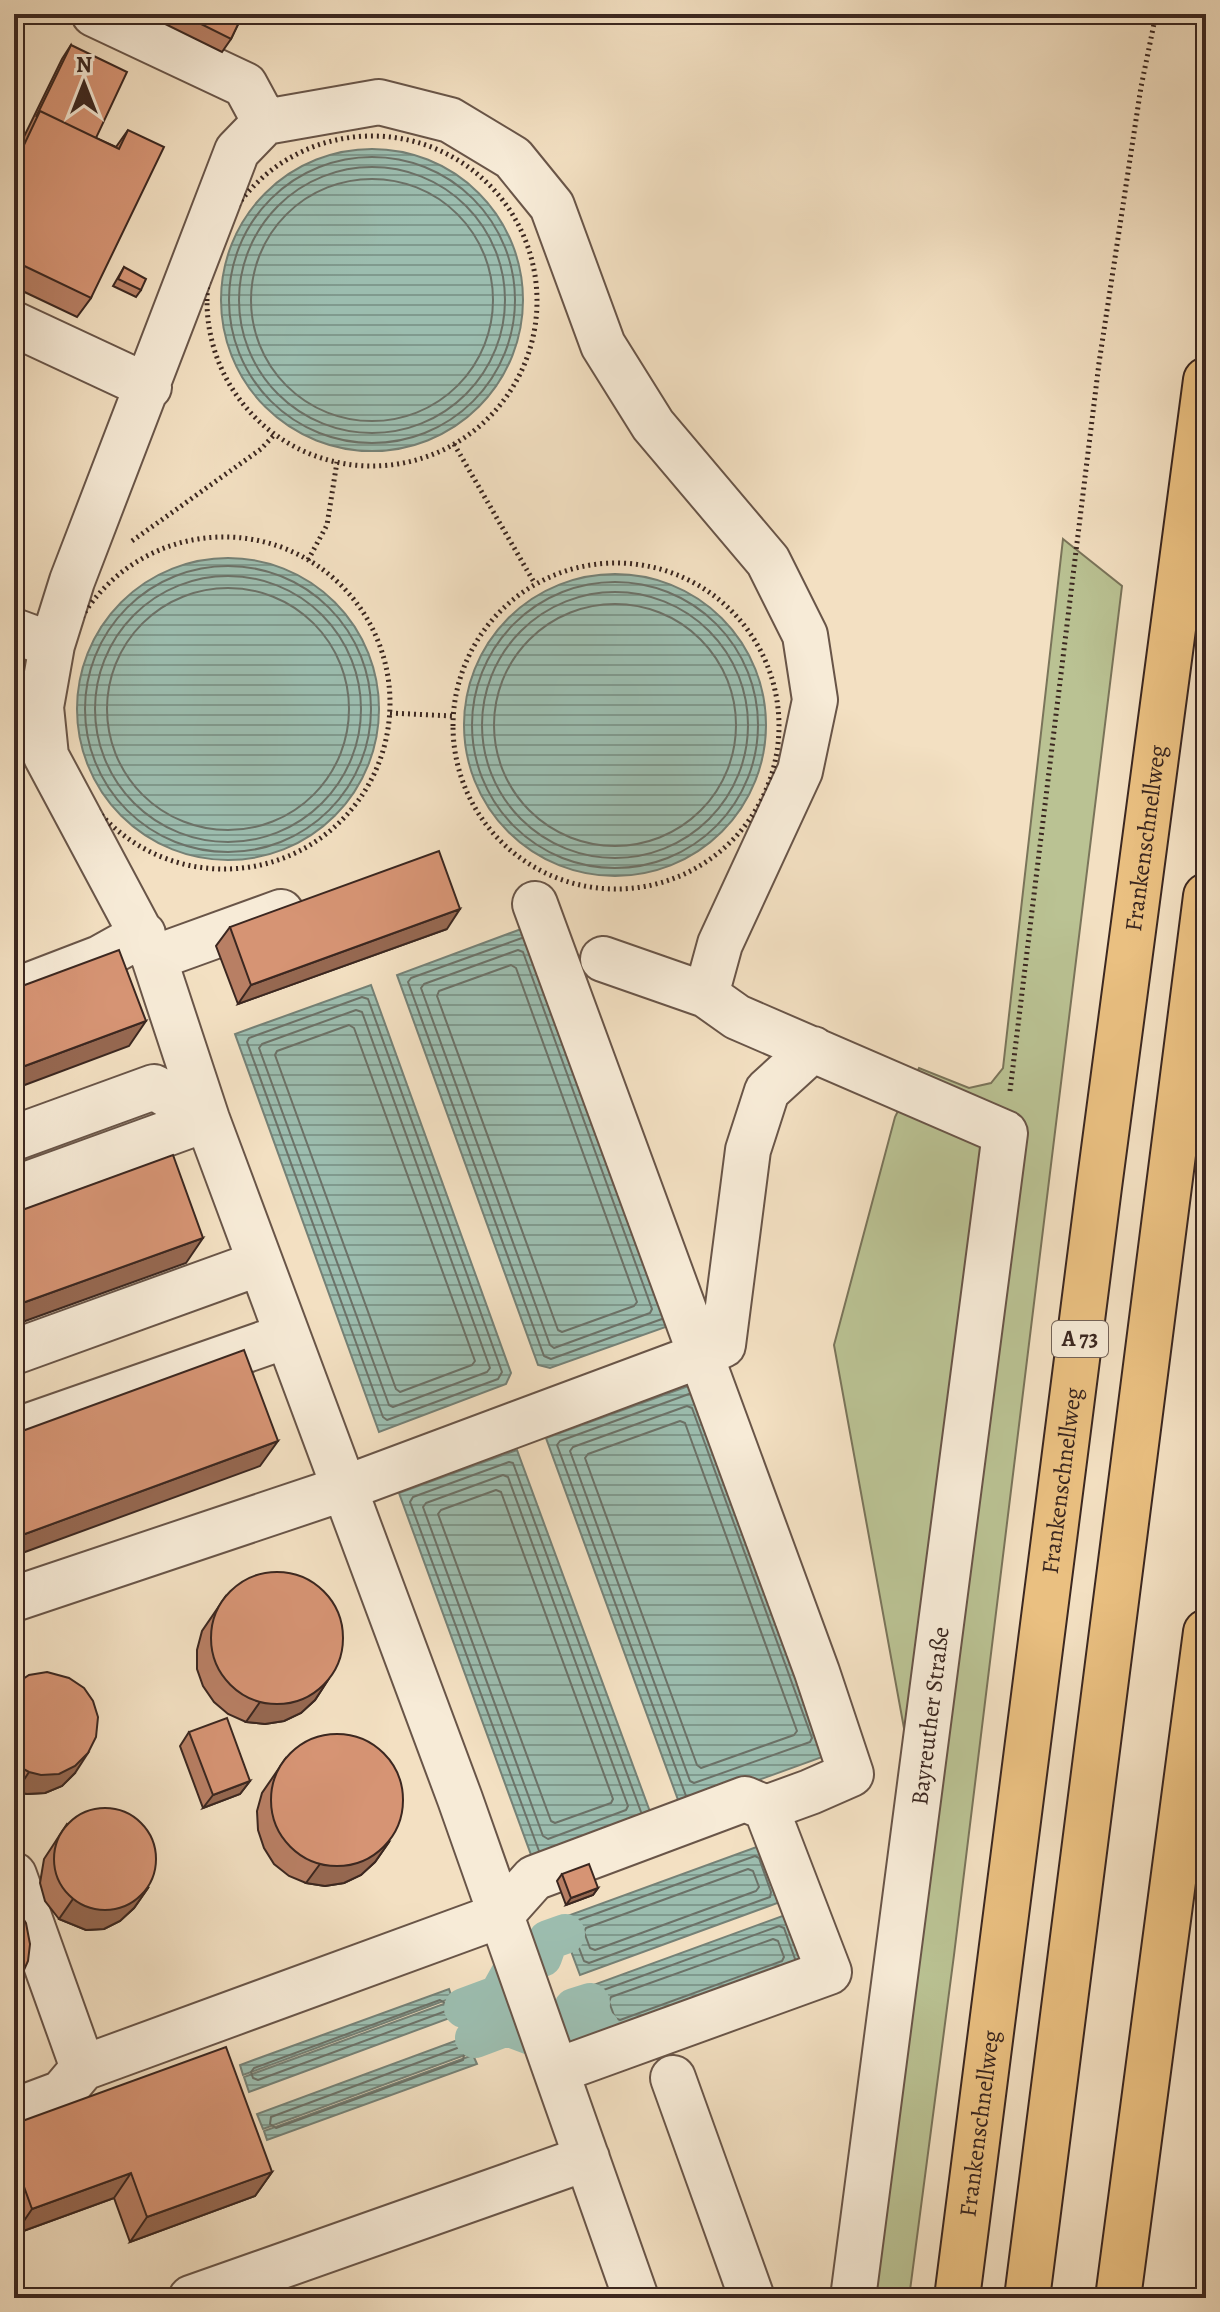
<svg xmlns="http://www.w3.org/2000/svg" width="1220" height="2312" viewBox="0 0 1220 2312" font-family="Alegreya,serif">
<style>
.grass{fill:#bac293;stroke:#7a745a;stroke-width:2}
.water{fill:url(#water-rules);stroke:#758176;stroke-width:2}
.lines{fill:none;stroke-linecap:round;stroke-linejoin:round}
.shore{stroke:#6c7268;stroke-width:2}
.canal{stroke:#9cbdaf;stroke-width:40}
.minor-casing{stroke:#695548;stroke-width:48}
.major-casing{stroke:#3b2720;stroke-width:48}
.highway-casing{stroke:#3b2720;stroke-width:48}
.path{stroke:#3b2720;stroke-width:5;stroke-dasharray:2 4;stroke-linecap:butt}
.minor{stroke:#f7ebd7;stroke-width:44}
.major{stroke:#eac081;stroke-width:44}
.highway{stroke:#eac081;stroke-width:44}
.rail-casing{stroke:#3b2720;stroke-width:9}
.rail{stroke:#f7ebd7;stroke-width:6;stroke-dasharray:18;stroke-linecap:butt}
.wall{fill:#b87f64;stroke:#3b2720;stroke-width:2}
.shaded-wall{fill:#966851;stroke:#3b2720;stroke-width:2}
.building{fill:#d69474;stroke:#3b2720;stroke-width:2}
.labels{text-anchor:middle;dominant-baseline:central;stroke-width:6;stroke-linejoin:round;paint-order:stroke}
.shield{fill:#f7ebd7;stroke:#736257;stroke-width:2}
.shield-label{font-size:22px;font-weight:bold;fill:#3b2720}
.street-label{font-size:24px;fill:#3b2720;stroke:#f7ebd7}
</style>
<defs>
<pattern id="water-rules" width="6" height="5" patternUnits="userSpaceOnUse" patternTransform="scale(2)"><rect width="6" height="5" fill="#9cbdaf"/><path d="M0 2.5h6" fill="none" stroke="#809a8e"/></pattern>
</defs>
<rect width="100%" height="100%" fill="#f3e0c2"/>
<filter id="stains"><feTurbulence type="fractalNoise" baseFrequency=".0025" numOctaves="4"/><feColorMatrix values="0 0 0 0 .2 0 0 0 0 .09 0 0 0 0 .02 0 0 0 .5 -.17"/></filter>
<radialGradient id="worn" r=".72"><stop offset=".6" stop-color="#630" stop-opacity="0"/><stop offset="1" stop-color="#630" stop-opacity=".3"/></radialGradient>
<!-- grass -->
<path class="grass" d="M1063,539l59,47 -168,1369 -45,343h-69l74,-515 -80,-438 61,-228 24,-49 50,20 22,-5 12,-15z"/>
<!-- water -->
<path class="water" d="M221 300a151 151 0 1 1 302 0a151 151 0 1 1-302 0Z
M77 709a151 151 0 1 1 302 0a151 151 0 1 1-302 0Z
M464 725a151 151 0 1 1 302 0a151 151 0 1 1-302 0Z
M532,925l145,398 -127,45 -12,-3 -141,-390z
M371,985l140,388 -5,11 -127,48 -144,-398z
M702,1381l134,371 -155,56 -135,-370z
M517,1450l136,370 -119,43 -135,-370z
M762,1845l21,56 -203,74 -21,-56z
M788,1914l20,57 -203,74 -20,-57z
M449,1989l3,9 -209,77 -3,-10z
M460,1998l6,14 -217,80 -5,-15z
M474,2034l5,16 -216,79 -6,-15z
M473,2055l4,9 -210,76 -3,-9z"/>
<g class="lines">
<!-- shore -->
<path class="shore" d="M229 300a143 143 0 1 1 286 0a143 143 0 1 1-286 0Z
M239 300a133 133 0 1 1 266 0a133 133 0 1 1-266 0Z
M251 300a121 121 0 1 1 242 0a121 121 0 1 1-242 0Z
M85 709a143 143 0 1 1 286 0a143 143 0 1 1-286 0Z
M95 709a133 133 0 1 1 266 0a133 133 0 1 1-266 0Z
M472 725a143 143 0 1 1 286 0a143 143 0 1 1-286 0Z
M107 709a121 121 0 1 1 242 0a121 121 0 1 1-242 0Z
M482 725a133 133 0 1 1 266 0a133 133 0 1 1-266 0Z
M494 725a121 121 0 1 1 242 0a121 121 0 1 1-242 0Z
M522,938l-111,40 -3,4 136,374 7,3 111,-40
M518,950l5,2 129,357 -2,4 -96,35 -4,-3 -129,-357 3,-4z
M511,965l5,3 121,334 -3,4 -72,26 -4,-2 -121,-334 2,-5z
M362,997l6,2 134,373 -4,7 -111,41 -4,-3 -136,-375 2,-4z
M356,1010l6,2 128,356 -3,4 -94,35 -4,-2 -130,-357 3,-4z
M349,1025l5,3 121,333 -3,4 -72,27 -4,-3 -121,-334 2,-4z
M687,1406l5,2 120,330 -2,4 -116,41 -4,-2 -120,-330 3,-4z
M680,1421l5,2 112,308 -3,4 -93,33 -4,-3 -112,-307 3,-4z
M503,1475l5,2 120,329 -2,4 -78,29 -5,-3 -120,-329 3,-4z
M496,1490l5,2 112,307 -2,4 -56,20 -4,-2 -113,-307 3,-4z
M686,1796l-129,-351 3,-4 129,-47
M539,1851l-129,-349 3,-5 96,-35 4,1 128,349
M755,1856l4,2 12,34 -1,5 -181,66 -5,-2 -13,-34 2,-5z
M748,1869l5,2 6,16 -3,4 -161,59 -5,-2 -6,-16 2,-4z
M773,1939l5,2 6,16 -2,4 -162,59 -5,-2 -6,-16 2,-5z
M440,2000l8,5 -2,6 -188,69 -5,-2 -2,-6 3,-4z
M608,2027l-12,-31 2,-4 181,-66 5,2 11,31
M460,2047l5,3 -2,10 -187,68 -6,-4 1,-7z"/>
<!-- canal -->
<path class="canal" d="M464,2008l35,-13 15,-27 28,-11 6,-17 17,-6
M566,2028l18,7 16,-6
M475,2038l32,-12 32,12 27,-10 8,-20 16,-5"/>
<defs>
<path id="minor" d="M94,14l151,71 20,37
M14,324l135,63
M14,631l38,14
M154,958l127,-46
M603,959l103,36 14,-51 80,-173 15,-71 -10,-65 -37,-74 -115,-136 -50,-80 -51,-139 -39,-48 -63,-38 -71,-18 -114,20 -28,29 -165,430 -20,64 -11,62 5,49 108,202 53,161 253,680 176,499
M14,991l86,-33 43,-24
M706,995l31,22 268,116 -152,1165
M14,1138l140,-51 53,32
M14,1189l193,-70
M14,1352l246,-89
M14,1431l272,-95
M14,1599l331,-111 354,-132 24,-11 25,-195 19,-59 46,-42
M14,1875l69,193
M556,2071l273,-99 -63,-164
M673,2078l79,220
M14,2111l48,-18 21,-25 418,-153 33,-37 211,-79 21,9 44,-16 41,-18 -34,-102 -282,-768
M191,2298l396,-140"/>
<path id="major" d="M1118,2298l88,-666"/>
<g id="highway">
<path id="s1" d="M957,2298l142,-1111 107,-807"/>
<path d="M1027,2298l179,-1402"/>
</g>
</defs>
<!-- minor casing -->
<use href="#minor" class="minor-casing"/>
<!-- major casing -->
<use href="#major" class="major-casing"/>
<!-- highway casing -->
<use href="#highway" class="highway-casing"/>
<!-- path -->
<path class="path" d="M207 301a165 165 0 1 1 330 0a165 165 0 1 1-330 0Z
M454,444l81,140
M58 703a166 166 0 1 1 332 0a166 166 0 1 1-332 0Z
M132,541l129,-92 14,-15
M308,560l19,-35 10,-63
M453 726a163 163 0 1 1 326 0a163 163 0 1 1-326 0Z
M390,713l62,3
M1010,1091l89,-728 42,-276 15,-73"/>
<!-- minor -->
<use href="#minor" class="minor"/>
<!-- major -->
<use href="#major" class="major"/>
<!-- highway -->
<use href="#highway" class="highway"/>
<defs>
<path id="rail" d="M1205,2298l1,-8"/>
</defs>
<!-- rail casing -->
<use href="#rail" class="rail-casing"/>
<!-- rail -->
<use href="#rail" class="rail"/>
</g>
<!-- wall -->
<path class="wall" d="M155,14h88l-12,25 -9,13 -69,-34z
M71,45l25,93 20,9 12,-17 -37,168 -14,19 -63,-30v-130l48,-98z
M124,267l17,23 -5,7 -23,-11z
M230,927l217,2 -209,75 -22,-58z
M226,1596l102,84 -13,20 -14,13 -17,8 -19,3 -19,-2 -18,-8 -14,-12 -11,-16 -6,-17v-19l5,-19z
M14,1685l61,88 -13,13 -17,7 -18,1 -13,-3z
M189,1732l61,49 -10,13 -37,14 -23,-62z
M286,1758l103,84 -14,20 -14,13 -17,8 -19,3 -19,-3 -17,-7 -15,-12 -10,-16 -6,-18 -1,-19 5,-18z
M67,1824l81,64 -14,20 -14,13 -16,8 -18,1 -27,-11 -14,-18 -5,-18 4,-24z
M562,1874l36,14 -5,7 -27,10 -9,-24z
M14,2124l258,48 -17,24 -125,46 -16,-44 -99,36z"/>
<!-- shaded-wall -->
<path class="shaded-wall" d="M460,909l-13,20 -209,75 13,-19z
M146,1021l-17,25 -115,43v-19z
M203,1238l-17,25 -172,62v-19z
M278,1441l-18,25 -246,90v-18z
M328,1680l-13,20 -14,13 -17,8 -19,3 -19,-2 14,-20z
M88,1753l-13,20 -13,13 -17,7 -18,1 -11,-2 13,-20z
M250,1781l-10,13 -37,14 10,-13z
M389,1842l-14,20 -14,13 -17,8 -19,3 -19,-3 14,-19z
M148,1888l-14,20 -14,13 -16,8 -18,1 -27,-11 14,-20z
M598,1888l-5,7 -27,10 5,-7z
M272,2172l-17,24 -125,46 17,-25z
M131,2173l-17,25 -99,36 17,-25z"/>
<!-- building -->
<path class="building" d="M181,14h62l-12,25z
M71,45l56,27 -31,66 -56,-27 -4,6z
M40,111l79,38 9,-19 36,17 -73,151 -77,-37v-95z
M124,267l22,12 -5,11 -23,-11z
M439,851l21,58 -209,76 -21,-58z
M119,950l27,71 -132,49v-81z
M173,1155l30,83 -189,68v-93z
M244,1350l34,91 -264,97v-104z
M211 1638a66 66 0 1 1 132 0a66 66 0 1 1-132 0Z
M47,1672l22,6 15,10 9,13 5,16 -2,20 -8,16 -13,13 -16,8 -18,1 -12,-3 -15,-8v-79l15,-10z
M227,1718l23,63 -37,14 -24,-63z
M271 1800a66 66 0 1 1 132 0a66 66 0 1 1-132 0Z
M54 1859a51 51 0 1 1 102 0a51 51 0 1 1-102 0Z
M589,1864l9,24 -27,10 -9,-24z
M14,1904l12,19 4,21 -2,17 -9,20 -5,5z
M226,2047l46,125 -125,45 -16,-44 -99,36 -18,-50v-35z"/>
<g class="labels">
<!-- shield labels -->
<rect class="shield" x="1052" y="1321" width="56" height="36" rx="6"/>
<g class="shield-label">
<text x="1080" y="1339">A 73</text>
</g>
<!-- street labels -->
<g class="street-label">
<text stroke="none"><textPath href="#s1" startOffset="1472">Frankenschnellweg</textPath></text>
<text stroke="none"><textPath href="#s1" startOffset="824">Frankenschnellweg</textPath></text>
<text transform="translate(930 1716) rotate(-83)">Bayreuther Straße</text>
<text stroke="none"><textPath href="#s1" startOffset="176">Frankenschnellweg</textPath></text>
</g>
</g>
<!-- margin -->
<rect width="1220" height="2312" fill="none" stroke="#f3e0c2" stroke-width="48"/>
<rect x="16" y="16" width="1188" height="2280" fill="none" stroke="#3b2720" stroke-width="4"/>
<rect x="24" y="24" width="1172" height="2264" fill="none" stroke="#3b2720" stroke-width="2"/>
<!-- north arrow -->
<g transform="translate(84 84)" stroke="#f7ebd7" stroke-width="6" paint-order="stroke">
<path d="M0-6L14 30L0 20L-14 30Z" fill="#3b2720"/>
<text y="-12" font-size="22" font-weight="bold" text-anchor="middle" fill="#3b2720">N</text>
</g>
<rect width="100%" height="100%" filter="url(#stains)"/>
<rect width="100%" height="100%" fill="url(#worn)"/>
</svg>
